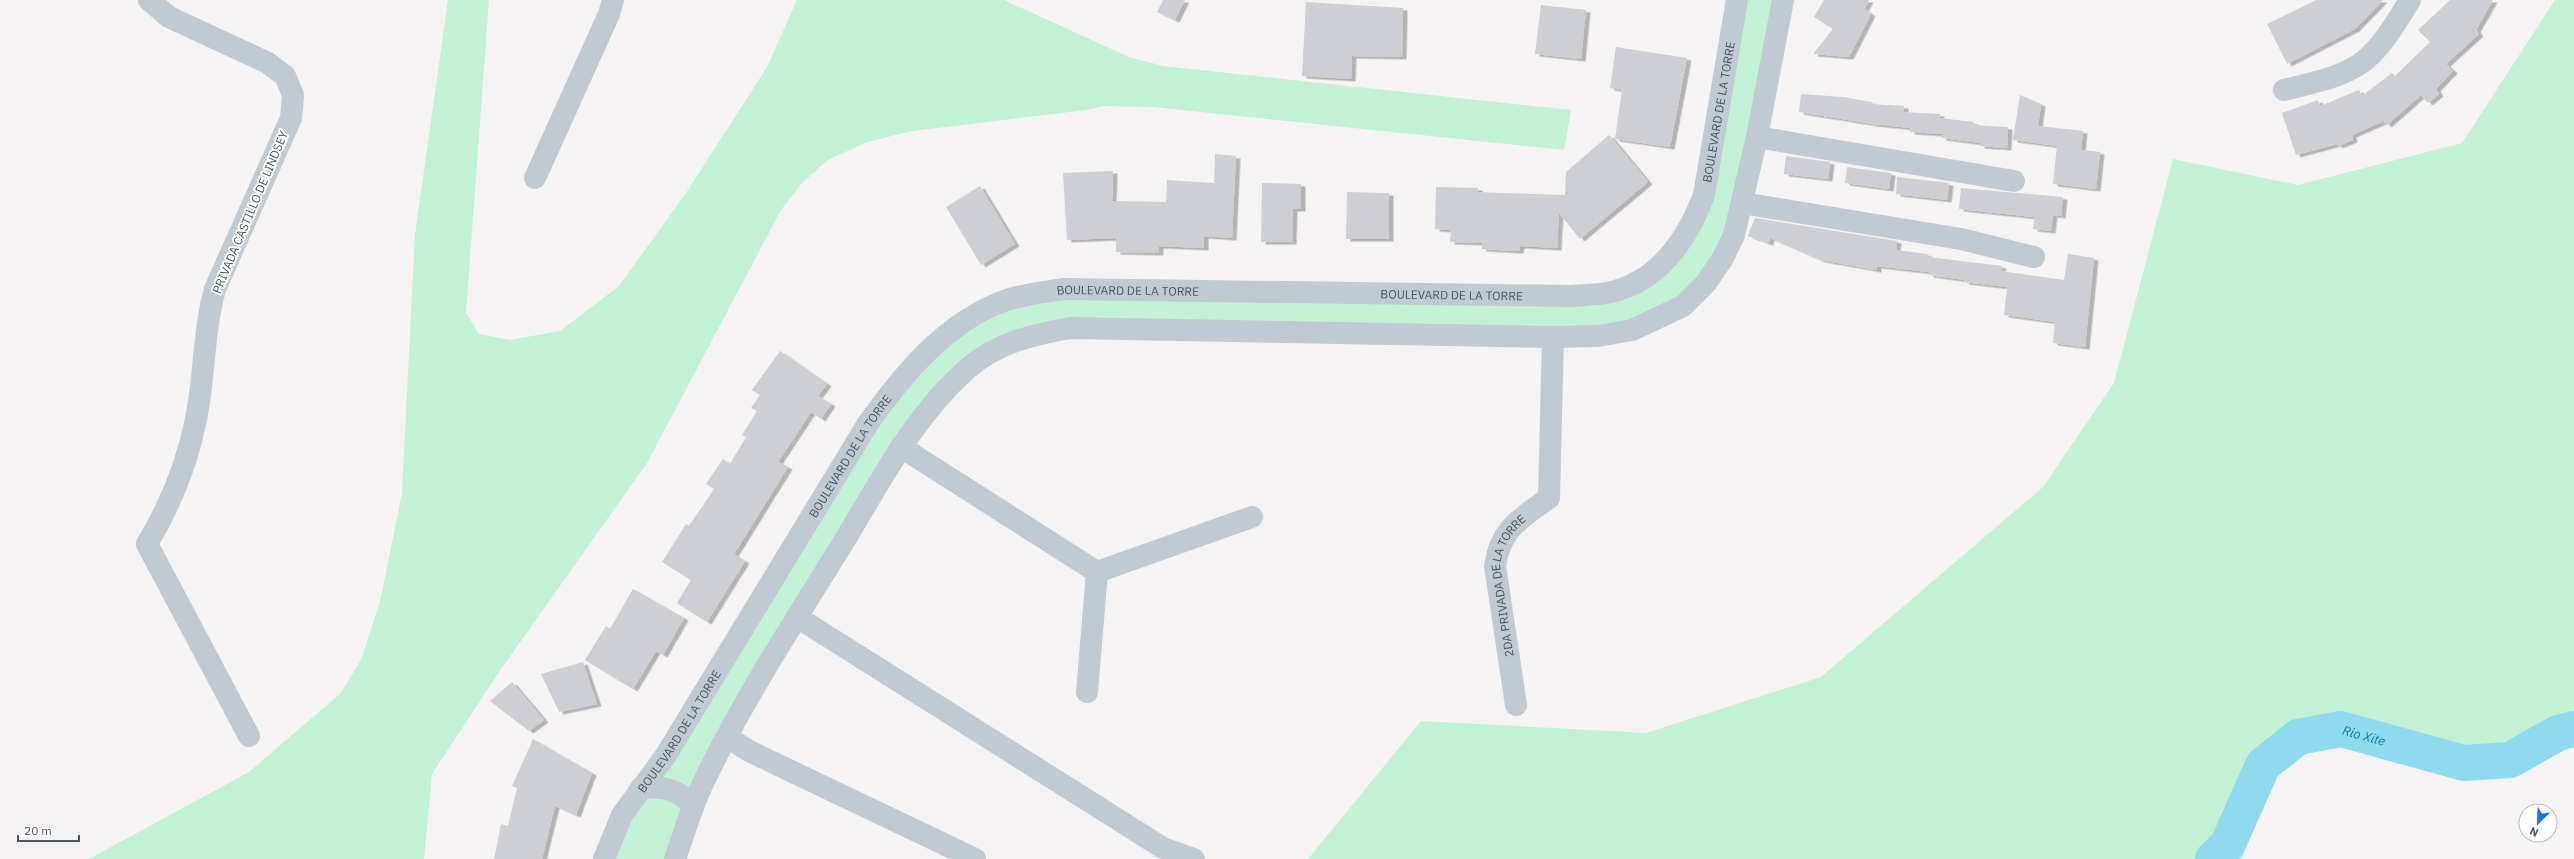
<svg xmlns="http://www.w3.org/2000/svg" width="2574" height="859" viewBox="0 0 2574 859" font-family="'IBM Plex Sans',sans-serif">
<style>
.green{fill:#c3f1d5}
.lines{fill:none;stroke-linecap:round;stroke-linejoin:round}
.river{stroke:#90daee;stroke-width:36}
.building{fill:#cdcfd5;filter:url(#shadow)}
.minor{stroke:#c1cad2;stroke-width:22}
.labels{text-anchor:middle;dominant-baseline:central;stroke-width:4;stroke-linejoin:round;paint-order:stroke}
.street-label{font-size:12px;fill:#4a5661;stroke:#fff}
.water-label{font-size:13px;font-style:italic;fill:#0c7c9b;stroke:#fff}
</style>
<defs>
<filter id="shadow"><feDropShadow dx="4.5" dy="2.5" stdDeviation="0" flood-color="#0004"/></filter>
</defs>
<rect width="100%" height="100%" fill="#f5f3f3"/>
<!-- green -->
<path class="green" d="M448,0h41l-23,313 13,21 31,6 50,-9 59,-45 67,-93 81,-126 30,-67h207l125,57 34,9 408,44 -7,40 -411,-43 -50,-1 -17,4 -174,21 -45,11 -39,18 -26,23 -21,27 -134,253 -148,209 -67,102 -8,85h-335l160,-87 91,-78 21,-34 19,-58 22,-109 13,-258z
M1737,0h46l-26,137 -51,146 -74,47 -562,-2 -104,41 -169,248 -122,242h-71l310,-494 117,-71 539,2 71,-16 52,-56z
M2555,0h19v729l-16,4 -48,27 -46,3 -123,-34 -43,8 -35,28 -36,81 -14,13h-905l113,-138 225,12 175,-56 222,-190 71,-104 59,-224 125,26 164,-42z"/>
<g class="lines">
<!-- river -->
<path class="river" id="s1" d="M2213,859l14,-13 36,-81 35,-28 43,-8 123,34 46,-3 48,-27 16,-4"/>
</g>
<!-- building -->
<path class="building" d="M1163,0h22l-10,20 -18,-8z
M1824,0h45l-5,9 7,5 -22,43 -36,-3 20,-25 -19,-12z
M2316,0h67l-28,29 -68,35 -20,-40z
M2450,0h43l-17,30 3,4 -33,30 7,7 -17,18 3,5 -11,9 -7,-8 -34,30 -3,-4 -32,14 1,5 -15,6 -1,-2 -41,11 -14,-42 36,-13 2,6 39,-16 3,6 30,-23 3,3 35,-34 -12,-12z
M1306,2l97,6 -1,49 -50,-1 -1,23 -49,-3z
M1541,5l45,5 -5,49 -46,-5z
M1616,47l71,11 -17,89 -55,-8 7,-49 -12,-2z
M1801,94l42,3 29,5v2l32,2v6l36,2 -1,4 35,4v3l34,2 -1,21 -27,-2v-3l-38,-5v-4l-32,-2v-4l-37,-4 -74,-12z
M2020,95l21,9 -3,22 45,5 -2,19 19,2 -4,37 -43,-5 4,-38 -44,-6z
M1609,135l39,47 -68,57 -21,-26 -2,35 -37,-2 -1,5 -37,-2v-6l-32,-1 1,-12 -16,-1 1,-42 42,1v4l87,3 1,-23z
M1215,154l21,2 -4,82 -28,-2v12l-45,-2v7l-43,-1v-14l-49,2 -4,-67 50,-2 -1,30 54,1 1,-22 47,3z
M1786,156l44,6 -2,17 -44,-5z
M1847,167l44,6 -2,16 -44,-6z
M1897,177l52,6 -2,17 -51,-6z
M1262,183l39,1v25h-8l-1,33h-31z
M980,186l35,58 -34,21 -35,-58z
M1961,188l102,9 -2,19 -8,-1 -2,16 -18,-2 2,-12 -76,-8z
M1347,192l42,1v46h-43z
M1755,218l142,23 -1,9 32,4v3l74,9 -1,5 63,9 4,-26 26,4 -9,89 -32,-4 2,-21 -51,-7 3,-28 -43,-5 1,-2 -36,-5v-3l-52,-6v4l-56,-10 -51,-22 -1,5 -21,-7z
M780,351l47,33 -9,12 13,8 -10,15 -10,-7 -33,50 10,5 -54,87 11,7 -38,61 -30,-19 14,-23 -29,-18 24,-38 3,2 25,-37 -8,-5 17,-25 7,5 16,-27 -4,-2 15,-24 -6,-3 9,-13 -8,-5z
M633,589l51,29 -21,37 -7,-4 -23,38 -48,-29 21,-34 4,3z
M583,662l14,42 -38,8 -18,-38z
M512,682l32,38 -15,11 -39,-30z
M533,739l59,34 -16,42 -21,-9 -13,53h-48l7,-35 7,2 9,-38 -5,-2z"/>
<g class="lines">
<!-- minor -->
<g class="minor">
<path d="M149,0l20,17 99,46 17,13 8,19 -2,23 -76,171c-12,44 -10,86 -19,130 -9,46 -25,85 -49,125l102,192"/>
<path d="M2284,90c76,-18 85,-22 126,-90"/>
<path d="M1757,137l257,44"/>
<path d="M535,178l74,-164 4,-14"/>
<path d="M1742,203l219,36 73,18"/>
<path d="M901,447l196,125"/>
<path d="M1097,572l155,-55"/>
<path d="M797,617l366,231 31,11"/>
<path d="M1087,692l10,-120"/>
<path id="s2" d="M1516,705l-21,-139c5,-37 26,-48 54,-68l4,-161"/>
<path d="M727,737l22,14 226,108"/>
<path d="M641,788c22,-2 37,1 52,18"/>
<path id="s3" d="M604,859l18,-44 44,-60 201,-330c35,-50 78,-102 137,-124 19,-7 40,-9 60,-12l506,7c12,-1 25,-1 37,-3 51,-10 80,-53 97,-98l33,-195"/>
<path d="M675,859c10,-28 18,-57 32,-84 39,-80 89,-156 136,-232 36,-59 70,-126 123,-173 29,-27 66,-35 104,-42l483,9 45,-1 34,-6 51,-24 23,-23 17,-25 11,-23 23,-98 26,-137"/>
</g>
</g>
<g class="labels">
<!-- street labels -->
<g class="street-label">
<text stroke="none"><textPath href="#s3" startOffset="1529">BOULEVARD DE LA TORRE</textPath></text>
<text transform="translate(250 212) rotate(-67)">PRIVADA CASTILLO DE LINDSEY</text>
<text stroke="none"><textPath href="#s3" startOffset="821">BOULEVARD DE LA TORRE</textPath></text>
<text stroke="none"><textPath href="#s3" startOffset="1145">BOULEVARD DE LA TORRE</textPath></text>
<text stroke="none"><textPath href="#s3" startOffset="473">BOULEVARD DE LA TORRE</textPath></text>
<text stroke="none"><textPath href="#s2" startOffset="124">2DA PRIVADA DE LA TORRE</textPath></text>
<text stroke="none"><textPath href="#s3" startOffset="149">BOULEVARD DE LA TORRE</textPath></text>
</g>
<!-- water labels -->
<g class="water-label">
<text stroke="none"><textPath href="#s1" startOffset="220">Rio Xite</textPath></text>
</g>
</g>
<!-- north arrow -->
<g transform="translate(2538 823) rotate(204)"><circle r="19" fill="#ffffff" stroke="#b7bbc0"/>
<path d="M0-3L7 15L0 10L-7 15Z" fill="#1a73e8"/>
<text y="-6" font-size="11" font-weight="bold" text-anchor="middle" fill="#4a5661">N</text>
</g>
<!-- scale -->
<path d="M18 835v6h61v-6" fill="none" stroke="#4a5661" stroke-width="2"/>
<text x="24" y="835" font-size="12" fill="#4a5661" stroke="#ffffff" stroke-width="3" paint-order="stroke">20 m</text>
</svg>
